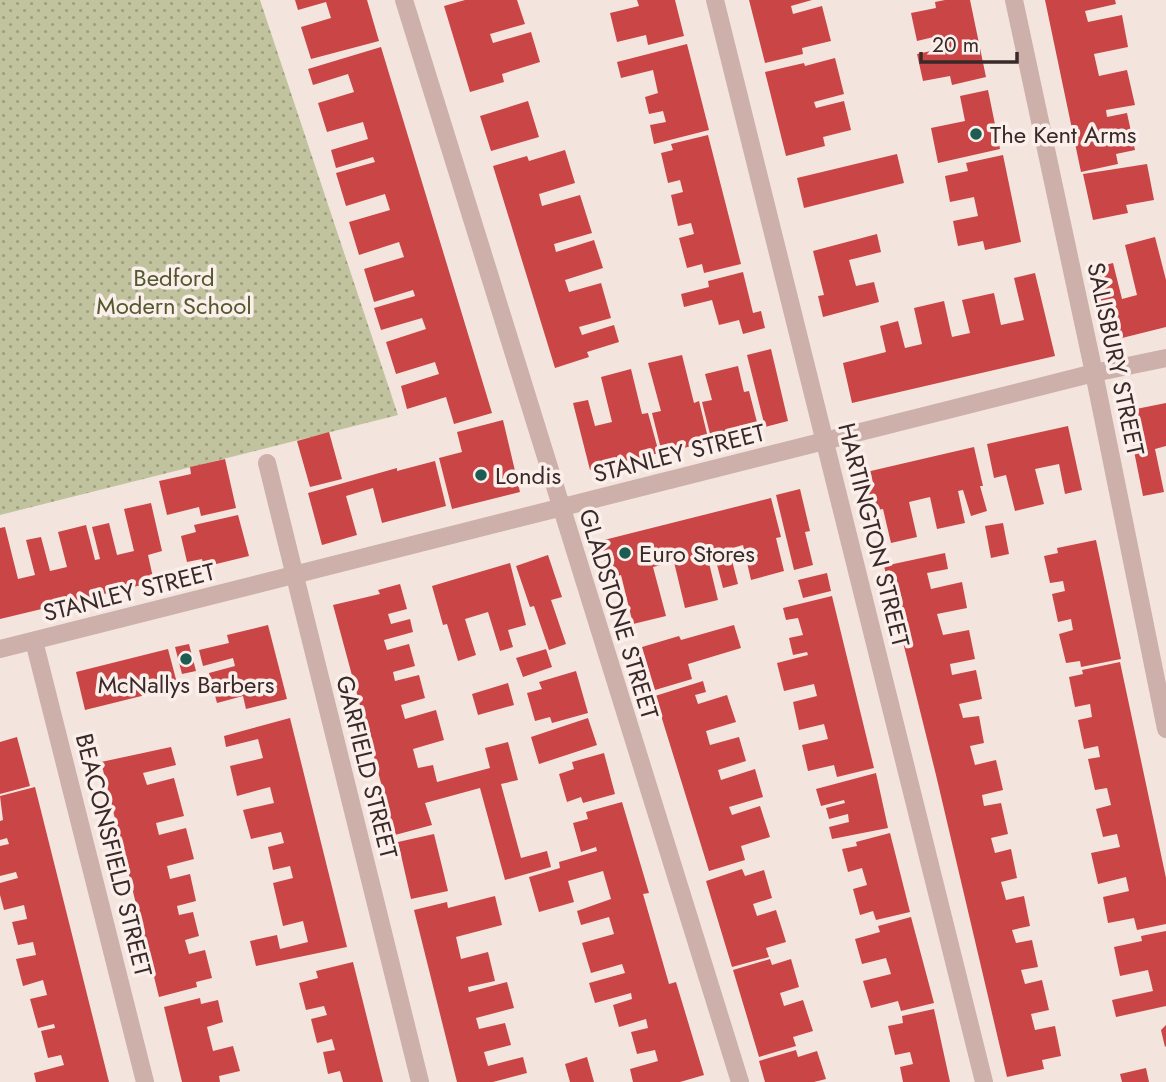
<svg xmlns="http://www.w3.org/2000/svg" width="1166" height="1082" viewBox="0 0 1166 1082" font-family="Jost,sans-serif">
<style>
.park{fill:url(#park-dots)}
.building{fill:#ca4545}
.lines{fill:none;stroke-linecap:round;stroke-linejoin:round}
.minor{stroke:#ccb0a9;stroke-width:18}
.poi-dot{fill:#1d5d51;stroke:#fbefeb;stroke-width:2.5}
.labels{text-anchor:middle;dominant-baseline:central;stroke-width:7;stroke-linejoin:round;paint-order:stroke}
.poi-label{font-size:24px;fill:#392a29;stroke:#fbefeb;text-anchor:start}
.park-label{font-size:24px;fill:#53592c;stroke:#fbefeb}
.street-label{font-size:24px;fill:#392a29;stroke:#fbefeb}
</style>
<defs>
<pattern id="park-dots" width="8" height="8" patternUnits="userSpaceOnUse" patternTransform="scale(1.75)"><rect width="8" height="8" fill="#c0c39d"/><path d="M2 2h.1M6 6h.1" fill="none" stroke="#9d9f80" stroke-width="1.8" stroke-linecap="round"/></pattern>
</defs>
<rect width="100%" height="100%" fill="#f4e4de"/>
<!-- park -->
<path class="park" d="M0,0h260l138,415 -398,100z"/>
<!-- building -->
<path class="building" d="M295,0h72l12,41 -68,18 -10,-32 30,-9 -5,-16 -28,8z
M465,0h52l8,24 -35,10 3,9 38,-11 9,30 -38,12 2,8 -34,10 -26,-86z
M637,0h38l9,36 -36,9 -2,-10 -29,7 -7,-29 29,-7z
M749,0h63l-21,6 2,8 29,-8 9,35 -29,7 1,6 -38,9z
M945,0h25l16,77 -34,8 -2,-9 -27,5 -6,-27 28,-6 -3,-13 -25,6 -6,-28 25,-5 -1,-6z
M1045,0h70l1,4 -31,7 3,11 34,-7 6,32 -34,7 5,22 28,-6 8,35 -29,5 1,7 20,-4 8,37 -19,4 2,10 -37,8z
M687,44l22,86 -55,14 -4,-19 16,-3 -3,-11 -14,3 -4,-17 13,-4 -5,-23 -32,8 -4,-16z
M381,47l111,366 -38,11 -8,-27 -39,12 -6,-23 38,-12 -4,-12 -39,12 -10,-32 40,-13 -4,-11 -41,12 -7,-22 41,-12 -2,-6 -39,12 -10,-33 40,-12 -5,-15 -40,13 -10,-33 41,-12 -5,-16 -39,12 -10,-33 39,-11 -2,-5 -37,11 -5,-18 37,-11 -5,-17 -36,10 -9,-29 36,-11 -6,-18 -35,11 -5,-16z
M835,58l9,36 -30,8 2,6 28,-7 7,29 -28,7 2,9 -39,10 -21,-84 39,-9 1,3z
M988,90l12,59 -62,14 -7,-35 34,-7 -5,-25z
M528,101l11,36 -48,14 -11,-35z
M708,135l33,129 -37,9 -2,-9 -15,4 -8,-30 15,-4 -3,-11 -13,3 -7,-31 12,-3 -3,-12 -12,3 -7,-30 12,-3 -2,-6z
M565,150l10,33 -36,11 3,12 38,-11 12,38 -38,11 2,8 38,-12 9,28 -38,12 4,12 32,-9 10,35 -32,9 3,8 32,-10 5,17 -32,10 2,5 -34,11 -62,-202 34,-10 2,5z
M897,154l7,29 -100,25 -7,-30z
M1003,155l18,87 -36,8 -2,-9 -25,5 -5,-25 25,-5 -4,-19 -24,5 -5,-26 23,-5 -2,-8z
M1147,164l7,36 -28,5 2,8 -35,7 -10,-46z
M877,234l4,18 -32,8 7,26 18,-4 5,20 -56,15 -5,-21 6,-1 -11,-44z
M1155,237l11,43v47l-56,14 -16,-73 19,-5 9,36 15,-4 -12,-50z
M743,272l10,41 8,-2 4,17 -22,6 -4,-14 -20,5 -7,-25 -28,7 -3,-13 28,-7 -1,-6z
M1035,273l20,83 -203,47 -9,-40 43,-11 -6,-26 18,-5 7,27 17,-4 -8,-36 30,-7 8,36 18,-4 -8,-33 32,-7 7,32 23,-5 -10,-42z
M771,349l17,72 -23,6 -18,-72z
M682,355l12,48 5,-2 10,41 -47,11 -10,-40 9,-2 -13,-48z
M738,366l6,26 5,-1 10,39 -47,12 -10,-40 10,-2 -7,-26z
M631,369l11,45 6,-1 11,40 -69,17 -17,-67 15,-3 7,26 17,-4 -11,-45z
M1166,403v43l-11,3 9,43 -21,4 -17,-85z
M503,420l17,72 -68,17 -13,-51 23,-6 -5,-20z
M1068,426l14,64 -17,4 -6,-30 -24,5 9,35 -29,7 -9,-36 -12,3 -7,-34z
M329,432l13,47 -32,8 -13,-46z
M974,447l9,39h-3l7,25 -16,5 -8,-26 -5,1 7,32 -28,6 -7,-32 -21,5 8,35 -26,6 -8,-34 -12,2 -9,-38z
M225,459l11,49 -35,8 -2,-9 -32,8 -8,-34 32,-7 -1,-7z
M435,461l11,45 -64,17 -9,-35 -27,8 11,39 -35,10 -14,-52 89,-25v3z
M800,489l10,42 -5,1 8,33 -19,5 -18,-75z
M771,498l10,39 -5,1 8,33 -33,9 -8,-35 -14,4 9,35 -15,4 -9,-35 -7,2 11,45 -33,8 -11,-46 -21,5 13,49 -33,8 -12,-49 -12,3 -9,-37z
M151,503l11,48 -14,4 6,27 -154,37v-91l5,-1 13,52 17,-4 -9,-35 15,-3 9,34 17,-4 -9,-35 28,-7 9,35 5,-1 -8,-32 17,-4 8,32 17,-4 -10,-42z
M238,515l11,41 -45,11 -2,-8 -15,3 -6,-26 15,-4 -2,-7z
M1003,523l6,31 -18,4 -6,-32z
M1096,540l25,119 -40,8 -1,-6 -14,2 -7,-29 14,-4 -2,-11 -13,3 -6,-28 13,-3 -2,-10 -13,2 -6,-27 14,-3 -1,-5z
M945,553l3,16 -21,4 4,16 31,-7 5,26 -30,6 6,21 26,-5 6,29 -25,5 2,11 24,-5 6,29 -23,5 4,14 16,-2 5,27 -14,3 5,19 21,-5 7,30 -21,5 2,11 17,-3 7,31 -17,4 4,15 16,-4 6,29 -16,4 5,18 18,-4 6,30 -18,4 4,13 16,-3 6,27 -17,3 4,14 17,-4 7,30 -18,4 4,16 20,-4 6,30 -19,4 2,9 -37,8 -71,-302 -52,-209z
M548,555l14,42 -11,3 15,44 -17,6 -15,-44 -4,1 -14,-41z
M510,563l16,62 -18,5 5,17 -13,4 -12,-39 -23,7 11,36 -18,6 -11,-37 -4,1 -11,-39z
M827,573l4,18 -28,7 -5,-18z
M400,584l7,25 -19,5 3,10 19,-5 3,13 -29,8 3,10 22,-6 6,22 -22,6 2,9 24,-6 6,23 -24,7 4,14 31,-9 8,30 -31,9 5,19 15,-3 4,17 53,-14 -5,-20 23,-6 10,38 -17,4 20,74 26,-7 4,16 -46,13 -25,-92 -55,15 7,22 -37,10 -62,-230 47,-11 -2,-4z
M832,596l42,172 -37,9 -3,-12 -26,6 -6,-26 26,-6 -4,-15 -25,6 -6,-28 24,-6 -3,-12 -30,7 -7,-28 31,-8 -1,-3 -14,3 -4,-17 14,-3 -5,-17 -12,2 -3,-12z
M268,625l19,74 -41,10 -3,-13 -26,7 -8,-30 26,-7 -2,-8 -30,8 -4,-16 30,-7 -2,-8z
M734,625l7,23 -53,16 4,15 -37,11 -13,-43 37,-11 2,4z
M189,644l7,27 -14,3 -7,-27z
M168,649l10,38 -93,23 -9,-38z
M546,649l6,18 -29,10 -7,-19z
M1120,662l46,216v46l-29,6 -3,-12 -26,5 -5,-26 26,-6 -3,-14 -28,7 -7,-31 29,-6 -3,-13 -14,3 -7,-28 15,-4 -4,-17 -12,2 -7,-31 12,-2 -2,-11 -14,3 -6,-29 14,-3 -2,-13 -15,3 -6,-30 14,-3 -1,-4z
M576,671l12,42 -36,10 -2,-6 -15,4 -8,-28 15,-4 -3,-7z
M703,681l3,11 -11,3 3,9 29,-9 9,27 -30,9 4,14 29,-8 7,24 -28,9 3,10 34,-11 8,28 -34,10 3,8 28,-9 10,31 -29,9 4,14 -36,11 -54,-175z
M508,683l6,22 -36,10 -6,-21z
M290,718l57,229 -91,19 -6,-25 27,-6 3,14 28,-7 -5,-21 -20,5 -10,-43 20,-5 -3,-12 -17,4 -5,-23 16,-4 -3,-11 -30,7 -8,-29 31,-7 -4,-16 -33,9 -7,-30 33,-8 -5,-19 -32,8 -2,-11z
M588,718l9,27 -58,19 -8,-27z
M17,737l13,49 -30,8v-52z
M171,747l5,18 -33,8 4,12 27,-7 10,38 -28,7 3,12 27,-7 8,31 -27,7 3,13 20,-5 6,27 -19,5 2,9 14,-3 6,24 -14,4 4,14 16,-4 7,28 -16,4 1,5 -38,10 -58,-235z
M604,753l11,41 -32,9 -2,-6 -14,5 -8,-28 15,-5 -2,-7z
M876,773l12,55 -56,11 -3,-12 20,-5 -1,-8 -19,5 -3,-11 19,-5 -1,-3 -23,6 -5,-17z
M35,787l74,295h-73l-2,-9 30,-8 -3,-10 -13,3 -7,-27 14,-3 -1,-4 -16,4 -8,-29 17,-4 -4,-15 -20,6 -7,-27 20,-4 -3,-13 -15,3 -6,-23 15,-3 -3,-14 -20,5 -4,-15v-12l18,-5 -2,-6 -16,4v-30l9,-2 -2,-6 -7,2v-19l3,-1 -3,-24z
M622,802l27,91 -6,1 26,90 7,-2 28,93 -24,7h-47l-3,-13 28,-8 -3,-11 -18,4 -6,-22 17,-4 -2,-9 -27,8 -6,-22 19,-6 -1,-6 -36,10 -6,-20 36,-10 -3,-9 -31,9 -9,-30 32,-9 -5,-17 -28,8 -4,-14 34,-12 -8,-28 -35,10 6,21 -35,10 -10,-35 31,-9 -1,-6 38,-11 -1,-4 -15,5 -8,-29 15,-4 -2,-7z
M890,833l20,79 -34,8 -3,-9 -13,4 -7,-26 14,-4 -5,-17 -14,4 -6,-23 15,-3 -1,-4z
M434,834l14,57 -37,8 -13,-57z
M742,869l3,7 19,-6 8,28 -19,6 4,12 19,-6 10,32 -20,6 3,9 -37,10 -26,-86z
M495,896l7,29 -46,12 5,22 27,-7 7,29 -27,6 1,5 38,-10 7,26 -38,10 3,11 26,-6 6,22 -27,7 4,14 35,-9 4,16 -34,9h-36l-43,-172 33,-8 1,6z
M911,917l23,86 -33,8 -3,-10 -27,7 -8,-27 28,-7 -5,-16 -24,6 -7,-25 25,-7 -2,-6z
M1166,931v75l-50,11 -4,-17 41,-9 -5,-21 -28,6 -6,-29 28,-6 -1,-5z
M770,959l2,6 19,-6 8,28 -19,6 4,13 19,-6 10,31 -20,6 3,9 -37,11 -26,-87z
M353,962l30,120h-40l-3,-11 -12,3 -5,-22 12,-2 -3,-11 -15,4 -6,-24 16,-4 -3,-9 -18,4 -7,-27 19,-5 -2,-7z
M200,998l1,6 17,-4 5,22 -16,5 6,24 20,-5 7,25 -21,5 1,6h-38l-18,-75z
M934,1009l16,73h-47l-3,-15 13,-3 -3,-12 -15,3 -7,-29 15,-3 -1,-7z
M1166,1025v21l-1,1 -4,-17z
M796,1050l2,7 19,-6 9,28 -12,3h-49l-6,-21z
M587,1057l7,25h-24l-5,-18z
M1146,1068l3,14h-27l-2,-8z"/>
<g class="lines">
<!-- minor -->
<path class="minor" d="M404,0l336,1082
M715,0l269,1082
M1014,0l80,373 72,356
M267,463l153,619
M34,641l111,441
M0,649l1094,-276 72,-15"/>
</g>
<!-- markers -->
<g class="poi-dot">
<circle cx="976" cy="134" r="7"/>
<circle cx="481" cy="475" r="7"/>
<circle cx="625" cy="553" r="7"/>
<circle cx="186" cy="659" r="7"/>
</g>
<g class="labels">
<!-- poi labels -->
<g class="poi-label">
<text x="990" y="134">The Kent Arms</text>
<text x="495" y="475">Londis</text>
<text x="639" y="553">Euro Stores</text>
<text x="186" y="684" text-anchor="middle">McNallys Barbers</text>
</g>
<!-- park labels -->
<g class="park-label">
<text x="174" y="277">Bedford<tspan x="174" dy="28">Modern School</tspan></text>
</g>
<!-- street labels -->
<g class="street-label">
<text transform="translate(1116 359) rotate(78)">SALISBURY STREET</text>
<text transform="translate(679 453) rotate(-14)">STANLEY STREET</text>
<text transform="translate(874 535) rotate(76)">HARTINGTON STREET</text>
<text transform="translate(129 592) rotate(-14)">STANLEY STREET</text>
<text transform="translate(619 614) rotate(73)">GLADSTONE STREET</text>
<text transform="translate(367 767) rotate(76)">GARFIELD STREET</text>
<text transform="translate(114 855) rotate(76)">BEACONSFIELD STREET</text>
</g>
</g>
<!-- scale -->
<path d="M921 52v10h96v-10" fill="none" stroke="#392a29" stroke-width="3.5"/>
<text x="932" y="52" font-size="21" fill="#392a29" stroke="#fbefeb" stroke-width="5" paint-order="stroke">20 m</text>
</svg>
